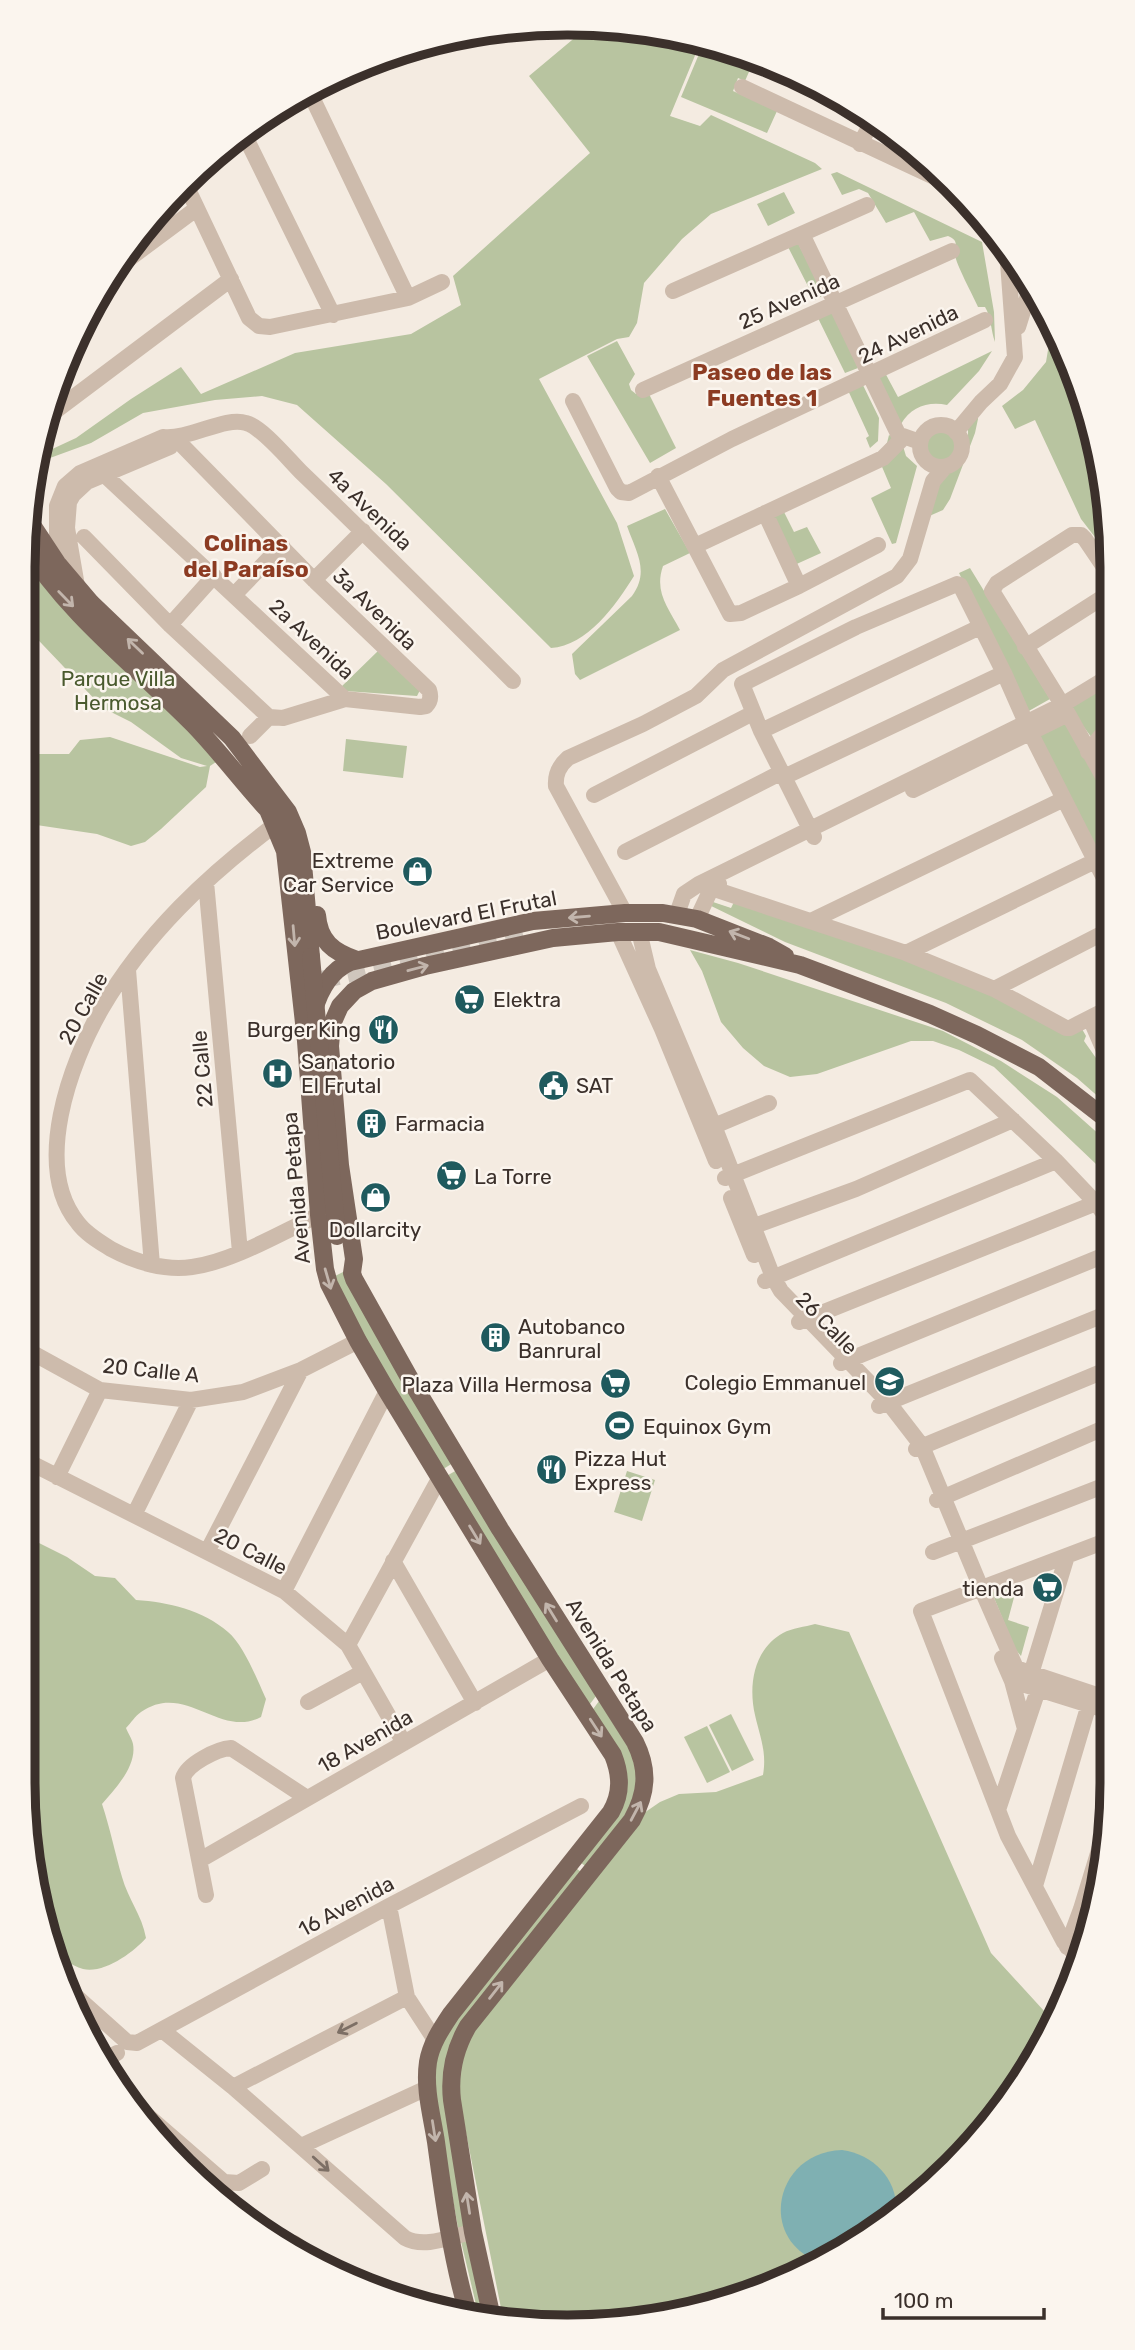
<svg xmlns="http://www.w3.org/2000/svg" width="1135" height="2350" viewBox="0 0 1135 2350" font-family="Rubik,sans-serif">
<style>
.green{fill:#b8c4a0}
.water{fill:#7fb0b2}
.lines{fill:none;stroke-linecap:round;stroke-linejoin:round}
.major-tunnel{stroke:#cfc6bd;stroke-width:18;stroke-dasharray:18 9;stroke-linecap:butt}
.minor{stroke:#cdbbac;stroke-width:16}
.major{stroke:#7d675c;stroke-width:18}
.major-bridge{stroke:#7d675c;stroke-width:18}
.oneway{stroke:#c2b5ac}
.oneway2{stroke:#7d6f65}
.labels{text-anchor:middle;dominant-baseline:central;stroke-width:5;stroke-linejoin:round;paint-order:stroke}
.street-label{font-size:21px;fill:#3b302b;stroke:#fbf5ee}
.park-label{font-size:21px;fill:#4a5a2e;stroke:#fbf5ee}
.poi-label{font-size:21px;fill:#3b302b;stroke:#fbf5ee;text-anchor:start}
.neighbourhood-label{font-size:23px;font-weight:bold;fill:#8c3b22;stroke:#fbf5ee}
.rim{fill:none;stroke:#3b302b;stroke-width:9}
</style>
<rect width="100%" height="100%" fill="#f4ebe1"/>
<!-- green -->
<path class="green" d="M590,25l84,8 27,8 -31,75 30,10 11,-11 104,48 7,6 -111,45 -29,25 -38,44 -7,40 -8,14 -12,2 -78,40 78,144 17,53c-18,29 -47,70 -83,72l-165,-164 -89,-79 -35,-9 -47,4 -72,13 -52,30 -41,15 -18,17 3,-18 41,-19 55,-39 50,-32 20,27 94,-41 116,-19 50,-29 -8,-29 137,-123 -61,-77z
M704,42l51,16 -10,23 -7,-3 -5,13 44,20 -10,22 -86,-36z
M837,172l145,70 12,70 1,30c-4,-11 -4,-26 -10,-35h-7c-4,-10 -23,-44 -23,-53 0,-10 4,-13 -7,-18l-18,5 -16,-29 -28,11 -18,-30 -9,-4 -17,6 -11,-21z
M784,192l11,21 -27,13 -11,-22z
M795,237l29,58 -9,5 -30,-59z
M831,306l27,62 -13,5 -29,-59z
M1052,326l19,33 37,137v58l-27,-35 -46,-99 -20,9 -13,-23 21,-16 23,-28z
M617,341l18,33 -6,10 2,6 5,4h13l27,54 -26,15 -63,-107z
M992,351l-13,20 -32,34c-19,-4 -36,2 -46,19l-30,-51 12,-4 15,28z
M860,379l19,39 -1,23 -8,7 -4,-10 3,-2 -23,-50z
M976,409l2,10 -3,14 -25,66 -7,11 -16,7 11,-46 17,-4 9,-11 4,-15v-15z
M921 446a20 20 0 1 1 40 0a20 20 0 1 1-40 0Z
M889,435l13,8 4,13 11,10 -21,77 -4,1 -21,-46 20,-10 -14,-33 10,-12z
M780,504l14,28 13,-5 14,26 -31,14 -29,-54z
M665,509l25,44 -27,13c-9,26 5,41 17,64l-100,50 -5,-6 -3,-20 60,-58c18,-25 4,-44 -5,-70z
M24,558l130,134 62,70 -6,4 -4,21 -45,42 -16,13 -14,4 -34,-12 -74,-11v-69h46l11,-14 30,-3 90,30 7,-1 -26,-8 -50,-36 -28,-14 -80,-84z
M970,568l80,131 -23,13 -68,-139z
M379,650l41,40 -3,6 -72,-5 -5,-3z
M1108,678v42l-16,18 -24,-32z
M1069,714l40,70v112l-78,-161z
M346,739l61,7 -4,32 -60,-7z
M713,902l18,6 3,-6 96,29 252,98 4,7 -2,5 12,17 10,-4 4,7v46l-33,-29 -55,-38 -76,-37 -161,-61 -80,-39z
M690,950l48,13 205,68 58,30 56,36 53,47v43l-14,-23 -102,-97 -35,-17 -26,-9h-22l-94,33 -27,3 -26,-11 -21,-18 -22,-26 -19,-51z
M345,1271l108,192 -13,8 -53,-84 -54,-110z
M457,1470l139,226 -9,12 -144,-230z
M627,1471l28,9 -13,41 -28,-9z
M23,1535l44,22 28,19 20,2 21,22c32,2 67,10 92,32 15,12 30,49 38,67l-5,18c-41,22 -76,-36 -120,-5 -6,4 -10,11 -15,16 2,5 6,11 7,16 4,22 -18,45 -31,60 8,24 13,49 20,73 6,22 20,38 24,61 -12,14 -42,36 -63,31 -12,-3 -23,-13 -33,-21l-27,-166z
M1020,1575l-12,45 21,7 -8,29 -6,-7 -25,-61z
M815,1624l34,8 142,321 54,59 2,18 -70,112 -78,73 -90,56 -171,52 -135,-5 -45,-225 3,-30 10,-29 173,-221 16,-11 19,-8 37,-2 47,-17c4,-23 -3,-38 -8,-60 -7,-30 -1,-66 28,-82 9,-5 22,-6 32,-9z
M599,1701l33,52 8,41 -52,74 -11,-8 45,-62 -31,-86z
M731,1714l23,46 -22,11 -23,-46z
M707,1726l23,46 -23,11 -23,-46z
M573,1866l11,8 -134,176 36,268 -7,-1 -20,-84 -25,-137 -1,-25 7,-31z"/>
<!-- water -->
<path class="water" d="M842,2150c34,5 58,32 54,67l-74,46c-66,-22 -48,-111 20,-113z"/>
<g class="lines">
<!-- major-tunnel -->
<path class="major-tunnel" d="M321,980l205,-47"/>
<!-- minor -->
<path class="minor" d="M742,87l205,96
M309,91l99,207
M243,132l90,183
M860,144l13,-24
M184,181l65,137 10,8 11,1 138,-29 34,-16
M802,234l99,206 2,-4 17,6
M110,273l86,-64
M673,291l194,-86
M1018,327l12,-38
M643,390l309,-139
M573,401l44,87 4,4 8,1 103,-54 253,-119
M46,418l185,-139
M920 446a21 21 0 1 1 42 0a21 21 0 1 1-42 0Z
M956,432l25,-30 19,-18 15,-27 -8,-108
M175,438l139,142 115,110c2,6 2,11 -3,16l-6,1 -75,-8 -62,19 -14,-1 -19,19
M96,467l249,232
M658,476l72,138 11,-1 58,-27 79,-41
M765,513l34,73
M84,537l86,88 99,92
M695,546l188,-88 18,-18
M57,563v-57l8,-20 15,-13 83,-36c26,3 62,-21 83,-14 16,4 42,36 55,49 72,69 142,139 212,209
M1108,573l-23,-34 -4,-4h-9l-75,48 -5,8 76,123 41,73
M314,580l49,-49
M77,586l-10,-58 2,-26 4,-7 14,-13 83,-35 5,-9
M234,595l48,-50
M170,625l44,-49
M1025,647l83,-53
M761,731l219,-104
M1088,752l20,-25
M784,777l220,-104
M913,790l155,-76
M594,795l159,-82
M276,824c-68,51 -131,110 -174,184 -32,55 -70,159 -24,215 8,11 22,19 33,26 24,13 54,22 81,18 40,-5 90,-35 127,-52
M814,837l-53,-106 -19,-47 114,-57 101,-43 3,1 44,88 27,61 78,154
M625,852l157,-80
M206,882l34,370
M699,884l207,69 88,36 72,39h4l39,-20
M625,913l-69,-127c-1,-12 3,-20 12,-28l75,-34 53,-28 27,-26 174,-94 13,-17 23,-78 12,-14
M677,914l7,-20 15,-10 363,-179 46,-28
M697,919l15,-32 7,-3
M813,920l251,-121
M639,931l9,38 66,157 59,151 8,14 107,111 34,44 59,142 35,80 96,32
M618,932l44,97 54,132
M906,953l189,-92
M128,970l24,295
M994,989l115,-59
M1090,1018l19,44
M707,1129l62,-26
M725,1178l245,-98 86,81 40,42 14,19
M731,1198l23,57
M746,1229l110,-40 157,-69
M765,1281l291,-120
M799,1322l297,-119
M23,1345l6,6 71,39 91,10 52,-8 58,-22 57,-29
M841,1363l269,-110
M879,1406l232,-94
M916,1449l195,-81
M23,1459l261,132 64,54 56,98
M57,1477l43,-87
M937,1500l174,-75
M134,1515l57,-115
M207,1552l94,-182
M933,1552l178,-69
M393,1561l82,142
M284,1591l103,-200
M348,1645l92,-168
M1002,1658l10,23 13,48
M1031,1674l36,-118
M1012,1681l100,31
M308,1702l55,-30
M998,1810l44,-132
M200,1860l350,-201
M1035,1886l57,-192
M206,1895l-23,-117c4,-14 34,-29 48,-30l76,50
M389,1906l18,91 28,43
M1067,1947l14,-38 28,-92
M1080,1960l-16,-18 -56,-106 -87,-225 190,-72
M70,1991l57,51 10,1 252,-137 192,-100
M162,2030l71,57 172,151c20,11 47,-2 68,-6
M106,2059l11,-6
M233,2087l174,-90
M126,2097l98,85 15,1 23,-14
M301,2146l126,-58
M280,2243h14l25,20"/>
<!-- major -->
<path class="major" d="M28,519l29,44 34,40 141,135 56,74 9,21 5,19 9,105
M25,545c43,70 112,122 169,180 26,27 49,58 74,85l17,41 21,190 13,174 6,54 4,15 29,57 29,50 163,268 63,96c8,20 9,38 -2,57l-160,202c-10,15 -20,30 -23,48 -4,27 4,54 8,80 8,59 16,118 33,175
M317,915c2,26 16,37 40,45
M314,1010c6,-21 16,-39 36,-48l183,-41 92,-8h38l34,6 72,28 16,9
M492,2318l-19,-86 -21,-132c-3,-27 2,-50 16,-74l164,-206c15,-27 17,-50 3,-78l-135,-213 -90,-150 -56,-100 -2,-6 2,-14 -14,-94 -10,-119 2,-22 8,-18 14,-15 18,-10 53,-15 128,-28 65,-6h41l141,33 130,49 47,21 62,32 71,55"/>
<!-- major-bridge -->
<path class="major-bridge" d="M311,957l26,279"/>
</g>
<!-- one-way arrows -->
<defs><path id="oneway-shaft" d="M-6 0H5M1.5-3L5.5 0L1.5 3" fill="none" stroke-width="1.6" stroke-linecap="round" stroke-linejoin="round" transform="scale(1.75)"/></defs>
<g class="oneway">
<use href="#oneway-shaft" transform="translate(66 599) rotate(46)"/>
<use href="#oneway-shaft" transform="translate(135 646) rotate(-136)"/>
<use href="#oneway-shaft" transform="translate(579 917) rotate(175)"/>
<use href="#oneway-shaft" transform="translate(739 935) rotate(-159)"/>
<use href="#oneway-shaft" transform="translate(294 936) rotate(85)"/>
<use href="#oneway-shaft" transform="translate(418 968) rotate(-15)"/>
<use href="#oneway-shaft" transform="translate(328 1279) rotate(74)"/>
<use href="#oneway-shaft" transform="translate(475 1535) rotate(59)"/>
<use href="#oneway-shaft" transform="translate(551 1612) rotate(-122)"/>
<use href="#oneway-shaft" transform="translate(596 1728) rotate(57)"/>
<use href="#oneway-shaft" transform="translate(636 1811) rotate(-62)"/>
<use href="#oneway-shaft" transform="translate(496 1990) rotate(-52)"/>
<use href="#oneway-shaft" transform="translate(434 2131) rotate(81)"/>
<use href="#oneway-shaft" transform="translate(468 2203) rotate(-99)"/>
</g>
<g class="oneway2">
<use href="#oneway-shaft" transform="translate(347 2028) rotate(153)"/>
<use href="#oneway-shaft" transform="translate(321 2164) rotate(42)"/>
</g>
<!-- icons -->
<defs>
<symbol id="shop-disc" viewBox="-11 -11 22 22"><circle r="9.5" fill="#1f5a5e" stroke="#fbf5ee"/><path d="M-5-2.5h2.3a2.7 3.5 0 0 1 5.4 0H5L5.5 6h-11ZM-1.5-2.5h3a1.5 2.3 0 0 0-3 0Z" fill="#fff"/></symbol>
<symbol id="supermarket-disc" viewBox="-11 -11 22 22"><circle r="9.5" fill="#1f5a5e" stroke="#fbf5ee"/><path d="M-6-5.5h2.5l.6 2H6L4.5 2H-2.5L-4.4-4H-6ZM-1.5 3.2a1.3 1.3 0 1 0 .1 0ZM3 3.2a1.3 1.3 0 1 0 .1 0Z" fill="#fff"/></symbol>
<symbol id="restaurant-disc" viewBox="-11 -11 22 22"><circle r="9.5" fill="#1f5a5e" stroke="#fbf5ee"/><path d="M-5-6h1v4h1v-4h1v4h1v-4h1v5L-1.5 .5V6h-2V.5L-5-1ZM5-6V6H3V1.5H1.5Q1.5-4 5-6Z" fill="#fff"/></symbol>
<symbol id="hospital-disc" viewBox="-11 -11 22 22"><circle r="9.5" fill="#1f5a5e" stroke="#fbf5ee"/><path d="M-5-5h3v3.5h4V-5h3V5h-3V1.5h-4V5h-3Z" fill="#fff"/></symbol>
<symbol id="civic-disc" viewBox="-11 -11 22 22"><circle r="9.5" fill="#1f5a5e" stroke="#fbf5ee"/><path d="M-.6-6.5H3V-4.5H.6V-3L4-1V1h2V6H-6V1h2V-1L-.6-3ZM-1.2 2.5V6h2.4V2.5Z" fill="#fff"/></symbol>
<symbol id="building-disc" viewBox="-11 -11 22 22"><circle r="9.5" fill="#1f5a5e" stroke="#fbf5ee"/><path d="M-4-6H4V6H1V3H-1V6H-4ZM-2.5-4.3h1.7v1.8h-1.7ZM.8-4.3h1.7v1.8H.8ZM-2.5-1h1.7V.8h-1.7ZM.8-1h1.7V.8H.8Z" fill="#fff"/></symbol>
<symbol id="school-disc" viewBox="-11 -11 22 22"><circle r="9.5" fill="#1f5a5e" stroke="#fbf5ee"/><path d="M0-5L7-2L0 1L-7-2ZM-4 1L0 2.5L4 1V4Q0 6-4 4Z" fill="#fff"/></symbol>
<symbol id="stadium-disc" viewBox="-11 -11 22 22"><circle r="9.5" fill="#1f5a5e" stroke="#fbf5ee"/><path d="M0-5a6.5 5 0 1 0 0 10a6.5 5 0 1 0 0-10ZM-3.5-1.8h7v3.6h-7Z" fill="#fff"/></symbol>
</defs>
<g fill-rule="evenodd">
<use href="#shop-disc" x="400" y="854" width="35" height="35"/>
<use href="#supermarket-disc" x="452" y="982" width="35" height="35"/>
<use href="#restaurant-disc" x="366" y="1012" width="35" height="35"/>
<use href="#hospital-disc" x="260" y="1056" width="35" height="35"/>
<use href="#civic-disc" x="536" y="1068" width="35" height="35"/>
<use href="#building-disc" x="354" y="1106" width="35" height="35"/>
<use href="#supermarket-disc" x="434" y="1158" width="35" height="35"/>
<use href="#shop-disc" x="358" y="1180" width="35" height="35"/>
<use href="#building-disc" x="478" y="1320" width="35" height="35"/>
<use href="#school-disc" x="872" y="1364" width="35" height="35"/>
<use href="#supermarket-disc" x="598" y="1366" width="35" height="35"/>
<use href="#stadium-disc" x="602" y="1408" width="35" height="35"/>
<use href="#restaurant-disc" x="534" y="1452" width="35" height="35"/>
<use href="#supermarket-disc" x="1030" y="1570" width="35" height="35"/>
</g>
<g class="labels">
<!-- street labels -->
<g class="street-label">
<text transform="translate(789 301) rotate(-24)">25 Avenida</text>
<text transform="translate(908 334) rotate(-26)">24 Avenida</text>
<text transform="translate(370 509) rotate(44)">4a Avenida</text>
<text transform="translate(375 609) rotate(44)">3a Avenida</text>
<text transform="translate(312 639) rotate(43)">2a Avenida</text>
<text transform="translate(466 915) rotate(-11)">Boulevard El Frutal</text>
<text transform="translate(83 1008) rotate(-61)">20 Calle</text>
<text transform="translate(202 1069) rotate(-95)">22 Calle</text>
<text transform="translate(296 1188) rotate(-95)">Avenida Petapa</text>
<text transform="translate(827 1323) rotate(46)">26 Calle</text>
<text transform="translate(151 1370) rotate(6)">20 Calle A</text>
<text transform="translate(251 1551) rotate(27)">20 Calle</text>
<text transform="translate(612 1665) rotate(58)">Avenida Petapa</text>
<text transform="translate(365 1741) rotate(-30)">18 Avenida</text>
<text transform="translate(346 1906) rotate(-28)">16 Avenida</text>
</g>
<!-- park labels -->
<g class="park-label">
<text x="118" y="678">Parque Villa<tspan x="118" dy="24">Hermosa</tspan></text>
</g>
<!-- poi labels -->
<g class="poi-label">
<text x="394" y="860" text-anchor="end">Extreme<tspan x="394" dy="24">Car Service</tspan></text>
<text x="493" y="999">Elektra</text>
<text x="361" y="1029" text-anchor="end">Burger King</text>
<text x="301" y="1061">Sanatorio<tspan x="301" dy="24">El Frutal</tspan></text>
<text x="576" y="1085">SAT</text>
<text x="395" y="1123">Farmacia</text>
<text x="474" y="1176">La Torre</text>
<text x="375" y="1229" text-anchor="middle">Dollarcity</text>
<text x="518" y="1326">Autobanco<tspan x="518" dy="24">Banrural</tspan></text>
<text x="866" y="1382" text-anchor="end">Colegio Emmanuel</text>
<text x="592" y="1384" text-anchor="end">Plaza Villa Hermosa</text>
<text x="643" y="1426">Equinox Gym</text>
<text x="574" y="1458">Pizza Hut<tspan x="574" dy="24">Express</tspan></text>
<text x="1024" y="1588" text-anchor="end">tienda</text>
</g>
<!-- neighbourhood labels -->
<g class="neighbourhood-label">
<text x="762" y="372">Paseo de las<tspan x="762" dy="26">Fuentes 1</tspan></text>
<text x="246" y="543">Colinas<tspan x="246" dy="26">del Paraíso</tspan></text>
</g>
</g>
<!-- crop -->
<path d="M0 0H1135V2350H0ZM567 35H568A532 532 0 0 1 1100 567V1783A532 532 0 0 1 568 2315H567A532 532 0 0 1 35 1783V567A532 532 0 0 1 567 35Z" fill="#fbf5ee" fill-rule="evenodd"/>
<path class="rim" d="M567 35H568A532 532 0 0 1 1100 567V1783A532 532 0 0 1 568 2315H567A532 532 0 0 1 35 1783V567A532 532 0 0 1 567 35Z"/>
<!-- scale -->
<path d="M883 2308v10h161v-10" fill="none" stroke="#3b302b" stroke-width="3.5"/>
<text x="894" y="2308" font-size="21" fill="#3b302b" stroke="#fbf5ee" stroke-width="5" paint-order="stroke">100 m</text>
</svg>
